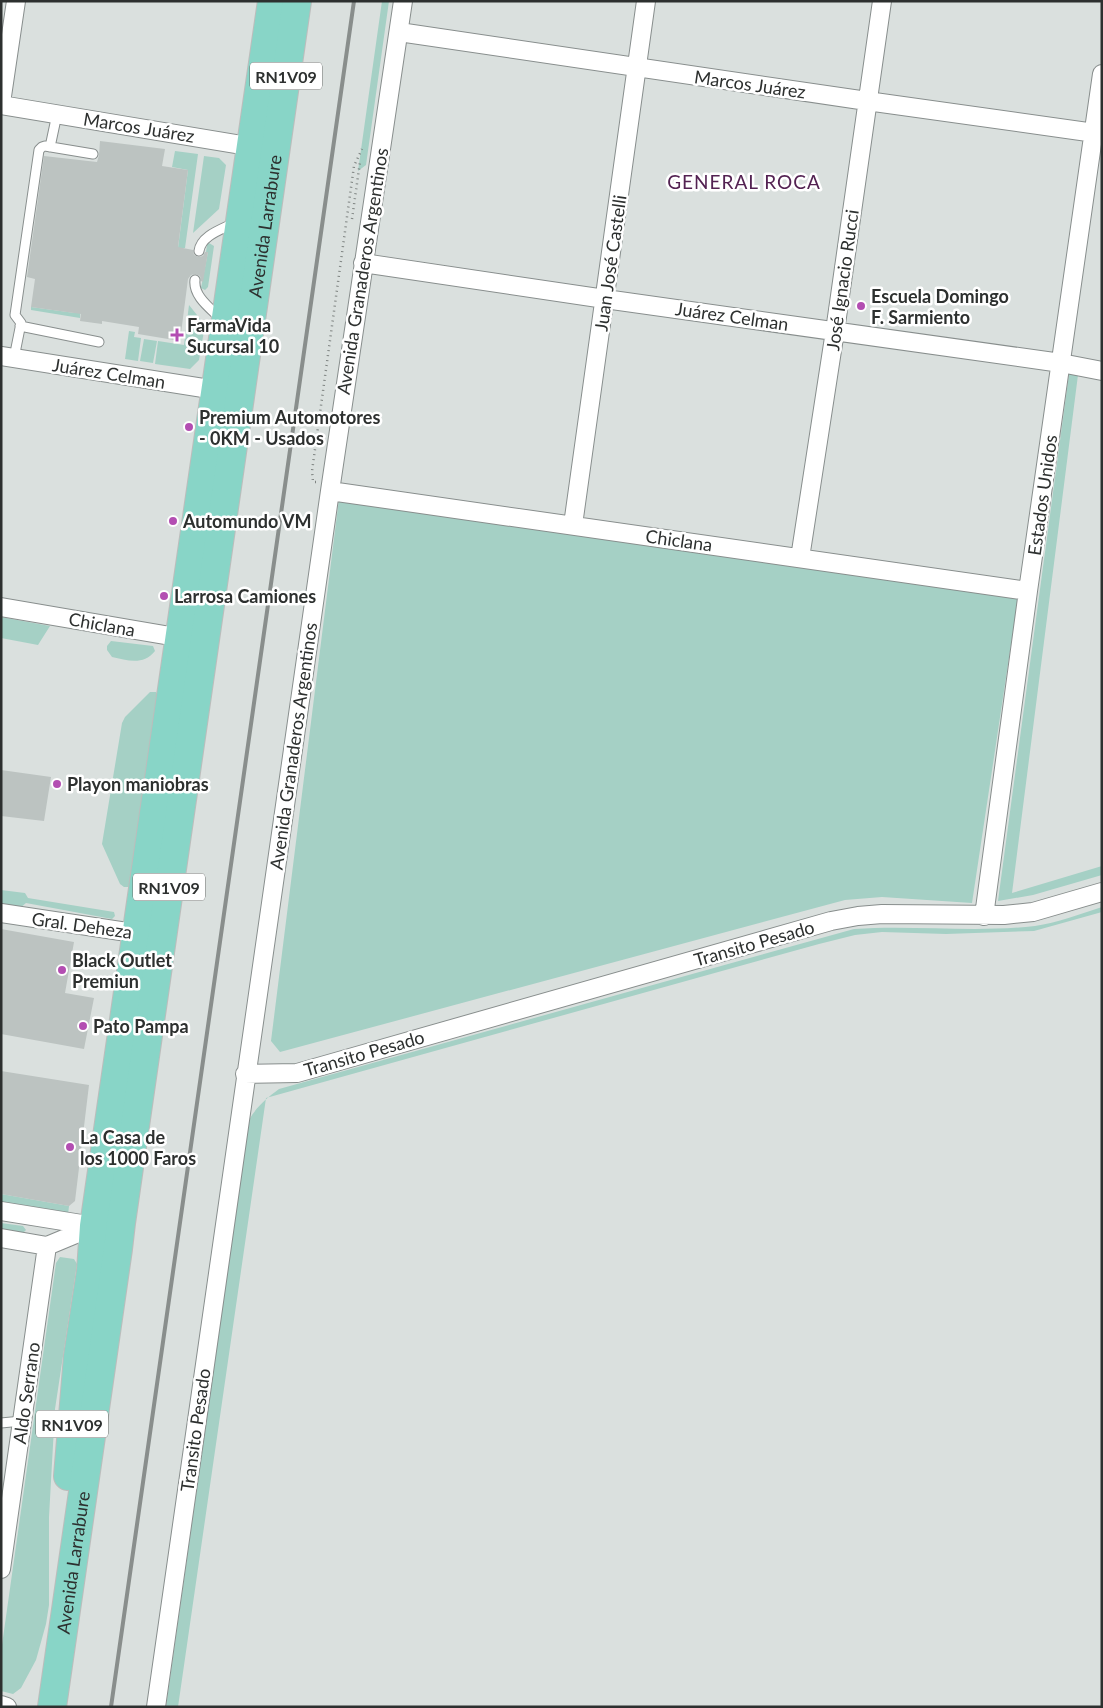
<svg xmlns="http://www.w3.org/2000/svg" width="1103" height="1708" viewBox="0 0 1103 1708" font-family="Lato,sans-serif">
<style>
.green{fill:#a5d0c5}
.building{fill:#bcc3c1}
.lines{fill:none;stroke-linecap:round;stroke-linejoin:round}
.lane-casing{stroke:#888e8d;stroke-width:11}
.street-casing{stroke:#888e8d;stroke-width:20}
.primary-casing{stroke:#bcbdbc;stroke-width:30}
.path{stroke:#7f8482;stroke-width:2.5;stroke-dasharray:1 4;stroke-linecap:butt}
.lane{stroke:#fff;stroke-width:9}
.street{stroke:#fff;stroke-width:18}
.primary{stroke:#88d5c7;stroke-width:28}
.rail{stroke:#898e8c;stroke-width:4}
.poi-dot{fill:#b34eb2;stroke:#fff;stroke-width:2}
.labels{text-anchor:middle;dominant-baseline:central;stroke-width:5;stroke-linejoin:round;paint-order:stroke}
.shield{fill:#fff;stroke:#6c6e6d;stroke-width:1}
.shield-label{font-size:16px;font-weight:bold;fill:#2d302f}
.street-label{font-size:18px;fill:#2d302f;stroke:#fff}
.poi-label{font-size:18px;font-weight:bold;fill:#2d302f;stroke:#fff;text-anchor:start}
.neighbourhood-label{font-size:19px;letter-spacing:1px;fill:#532252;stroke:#fff}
</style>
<rect width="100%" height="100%" fill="#dae0de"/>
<!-- green -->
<path class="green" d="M382,1h7l-23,164 -8,6z
M175,151l23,3 -13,94h-7l10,-78 -16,-3z
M204,156l15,2 7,7 -7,44 -26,24z
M209,243l5,3 -6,41 -3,3 -4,-2 7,-36h-2l1,-7z
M83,262l-3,56 -49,-8v-3l44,6z
M189,305l16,20 -6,35 -9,9 -35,-5 3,-23 26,4z
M129,331l6,1 -1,5 7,1 -3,23 -13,-2z
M144,339l13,2 -4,22 -13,-2z
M1079,367l-67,526 90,-27v9l-69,20 -35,6 71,-527z
M339,499l679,99 -46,305 -90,-6 -37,3 -565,152 -9,-11z
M1,617l49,9 -12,19 -37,-7z
M111,641l42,5 2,5c-12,15 -28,9 -43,6l-5,-7v-4z
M150,692h6l2,3 -28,192h-6l-4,-3 -18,-40 20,-121 3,-6z
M1,890l24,3 3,5 86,14 1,4 -3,3 -86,-16 -6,5 -19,-3z
M1102,907v5l-68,19 -88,3 -64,-2 -27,3 -36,9 -553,154 -88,609h-12l83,-587c8,-14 18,-22 30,-31l575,-160c61,-4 121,4 181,-3 22,-3 45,-12 67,-19z
M1,1194l68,12 -1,9 -67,-12z
M1,1223l22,3 3,4 -4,4 -21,-4z
M60,1257l14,2 3,5 -22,145 -6,108v88l-3,19 -10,36 -15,28 -8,6 -12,-3v-39l55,-389z"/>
<!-- building -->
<path class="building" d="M100,141l65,8 -3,17 26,4 -10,77 15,3 1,5 4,2 5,-1 2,-4h3l-5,30 -2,-1 -1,-5 -5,-2 -4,1 -3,4 -8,62 -42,-7 1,-7 -37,-6v3l-22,-3 1,-7 -50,-7 4,-28 -8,-2 17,-121 53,6 2,-7z
M1,770l50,7 -7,44 -43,-5z
M1,929l73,13 -9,51 29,5 -10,51 -83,-15z
M1,1071l88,14 -14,116 -6,5 -68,-12z"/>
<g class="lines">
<defs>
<path id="lane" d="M50,147l7,-33
M199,251c2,-16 24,-22 37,-29
M195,280c-2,16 15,28 25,38
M20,326l79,16
M14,358l7,-35 -6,-8 24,-165 3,-3 3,-1 48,8
M1,1423l21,-2"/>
<path id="street" d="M399,32l468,69 235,33
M1,103l15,-102
M1,105l259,43
M363,263l242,36 456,64 41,8
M1,356l215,34
M330,491l698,100
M573,525l73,-524
M800,558l35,-227 47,-330
M1,607l187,32
M1,913l146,22
M984,916l44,-325 74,-517
M245,1074l52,-1 534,-152 27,-5 24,-2 122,1 29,-3 69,-20
M1,1211l93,15
M1,1238l46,8
M47,1246l48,-20
M1,1569l46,-323
M1,1705l6,2
M156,1707l174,-1216 73,-490"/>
<g id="primary">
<path d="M68,1476l10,-120 13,-85 3,-45 178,-1225"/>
<path id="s1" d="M52,1707l66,-458 3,-26 176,-1222"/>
</g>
</defs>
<!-- lane casing -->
<use href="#lane" class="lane-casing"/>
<!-- street casing -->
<use href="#street" class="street-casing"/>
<!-- primary casing -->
<use href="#primary" class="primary-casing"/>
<!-- path -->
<path class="path" d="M352,219l8,-57
M316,482h-3l-1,-11 42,-305 8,-17"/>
<!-- lane -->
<use href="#lane" class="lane"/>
<!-- street -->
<use href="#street" class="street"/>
<!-- primary -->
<use href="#primary" class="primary"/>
<!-- rail -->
<path class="rail" d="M111,1707l243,-1706"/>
</g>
<!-- markers -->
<g class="poi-dot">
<circle cx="861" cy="306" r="5"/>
<path d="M174.5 327.5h5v5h5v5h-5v5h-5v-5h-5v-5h5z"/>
<circle cx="189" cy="427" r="5"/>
<circle cx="173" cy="521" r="5"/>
<circle cx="164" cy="596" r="5"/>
<circle cx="57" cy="784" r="5"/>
<circle cx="62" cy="970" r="5"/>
<circle cx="83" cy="1026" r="5"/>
<circle cx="70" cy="1147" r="5"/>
</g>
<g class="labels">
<!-- shield labels -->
<g class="shield">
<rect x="250" y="62.5" width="72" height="27" rx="4"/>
<rect x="133" y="873.5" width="72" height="27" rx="4"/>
<rect x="36" y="1410.5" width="72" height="27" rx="4"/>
</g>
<g class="shield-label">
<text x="286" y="76">RN1V09</text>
<text x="169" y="887">RN1V09</text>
<text x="72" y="1424">RN1V09</text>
</g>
<!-- street labels -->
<g class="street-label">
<text transform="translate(750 84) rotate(8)">Marcos Juárez</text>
<text transform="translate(139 127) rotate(9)">Marcos Juárez</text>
<text stroke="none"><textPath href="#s1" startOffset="1496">Avenida Larrabure</textPath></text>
<text transform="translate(610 263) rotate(-82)">Juan José Castelli</text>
<text transform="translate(362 271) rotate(-81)">Avenida Granaderos Argentinos</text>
<text transform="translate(842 280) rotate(-82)">José Ignacio Rucci</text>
<text transform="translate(732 316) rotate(8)">Juárez Celman</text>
<text transform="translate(109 373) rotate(9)">Juárez Celman</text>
<text transform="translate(1042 495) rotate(-82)">Estados Unidos</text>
<text transform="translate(679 540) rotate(8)">Chiclana</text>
<text transform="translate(102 624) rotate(10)">Chiclana</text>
<text transform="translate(293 746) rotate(-82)">Avenida Granaderos Argentinos</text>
<text transform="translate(82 925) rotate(8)">Gral. Deheza</text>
<text transform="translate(754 943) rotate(-16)">Transito Pesado</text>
<text transform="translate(364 1053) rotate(-16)">Transito Pesado</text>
<text transform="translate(26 1393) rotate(-82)">Aldo Serrano</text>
<text transform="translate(195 1430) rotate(-82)">Transito Pesado</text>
<text stroke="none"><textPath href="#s1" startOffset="146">Avenida Larrabure</textPath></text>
</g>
<!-- poi labels -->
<g class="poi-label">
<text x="871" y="296">Escuela Domingo<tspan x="871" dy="21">F. Sarmiento</tspan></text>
<text x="187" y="325">FarmaVida<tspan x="187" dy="21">Sucursal 10</tspan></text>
<text x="199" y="417">Premium Automotores<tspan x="199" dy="21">- 0KM - Usados</tspan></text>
<text x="183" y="521">Automundo VM</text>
<text x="174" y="596">Larrosa Camiones</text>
<text x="67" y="784">Playon maniobras</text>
<text x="72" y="960">Black Outlet<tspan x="72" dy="21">Premiun</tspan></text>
<text x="93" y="1026">Pato Pampa</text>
<text x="80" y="1137">La Casa de<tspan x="80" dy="21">los 1000 Faros</tspan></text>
</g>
<!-- neighbourhood labels -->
<g class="neighbourhood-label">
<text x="744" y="181">GENERAL ROCA</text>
</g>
</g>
<!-- border -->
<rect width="1103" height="1708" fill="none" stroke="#2d302f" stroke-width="5"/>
</svg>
